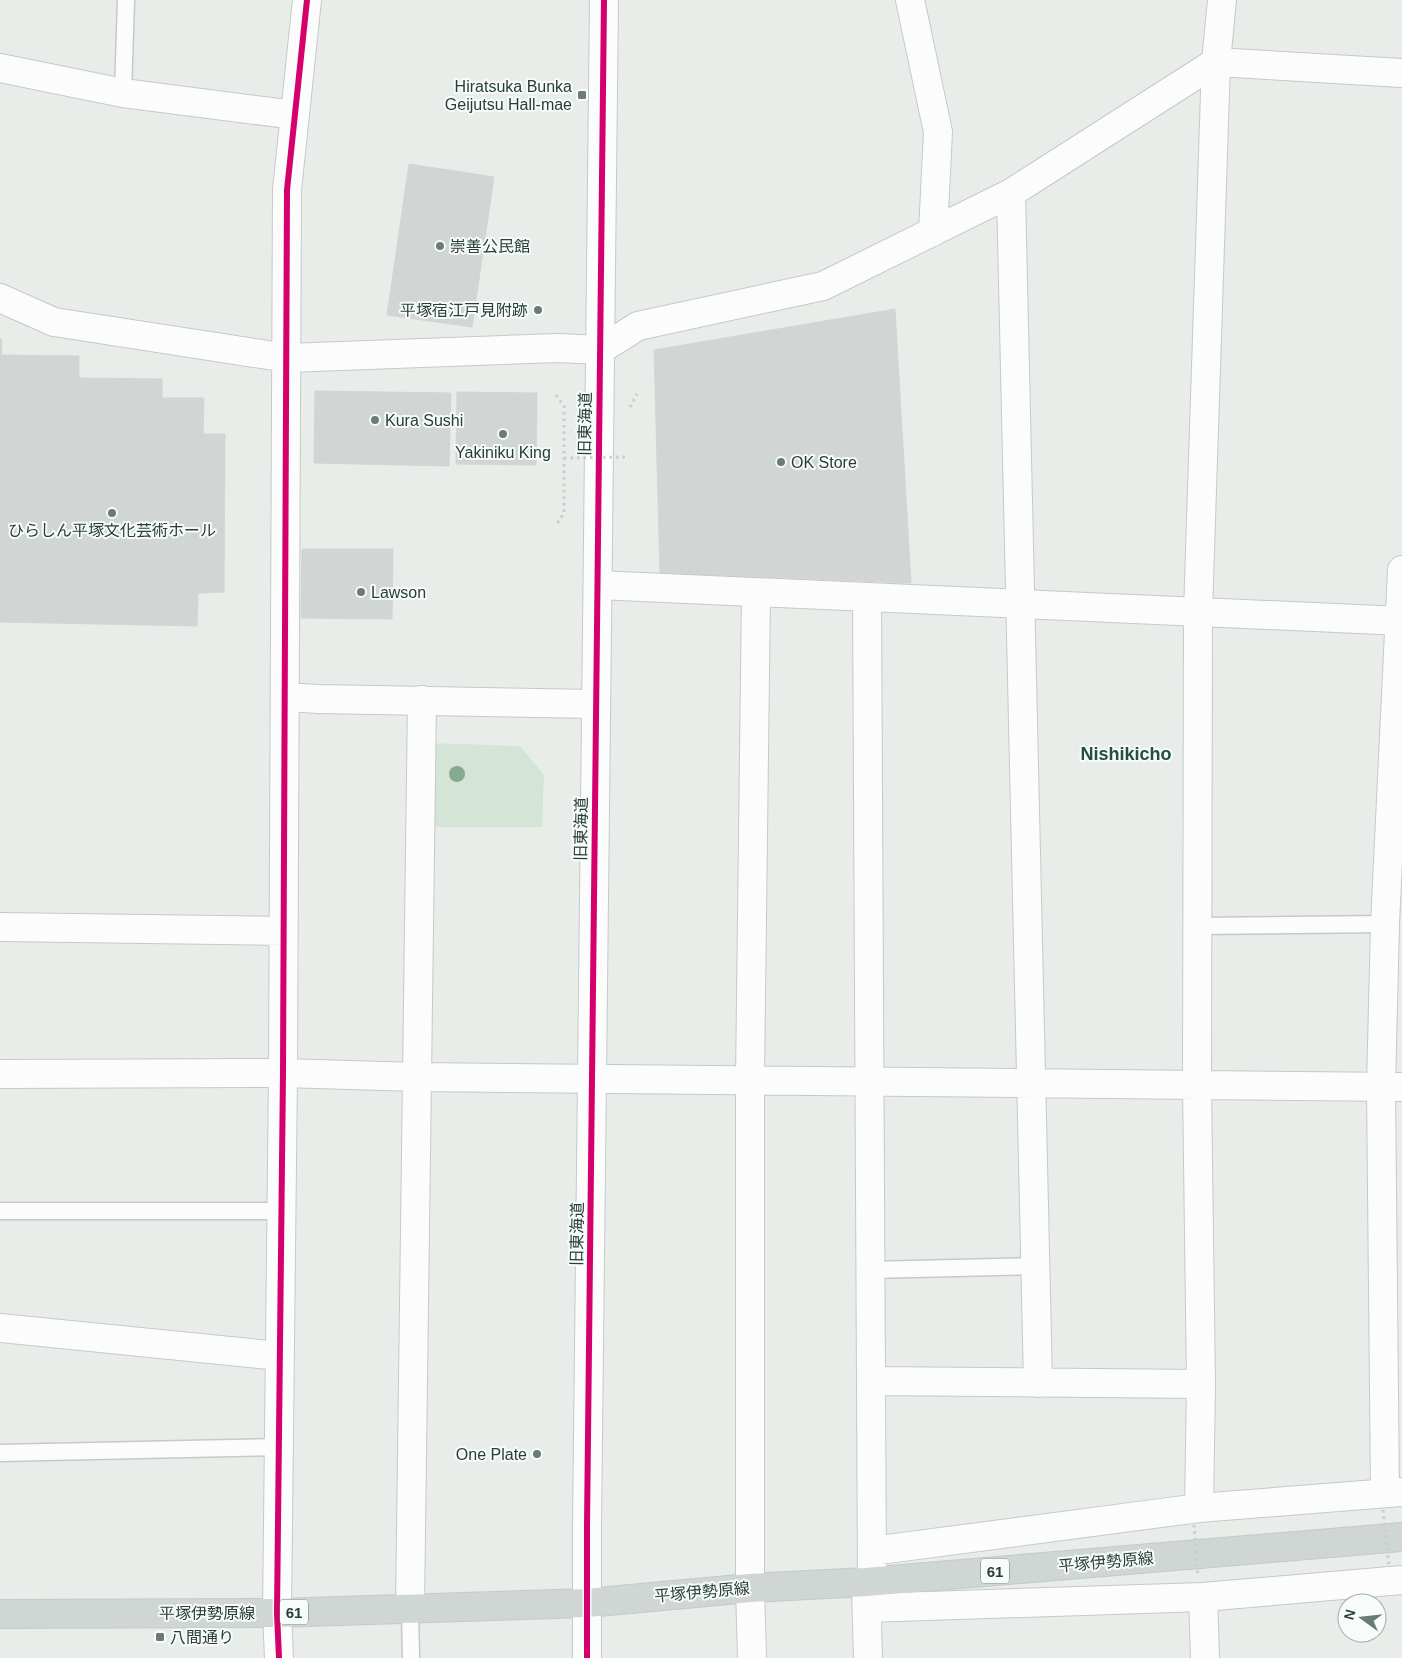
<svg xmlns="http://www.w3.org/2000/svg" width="1402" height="1658" viewBox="0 0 1402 1658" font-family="Helvetica,'Noto Sans JP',sans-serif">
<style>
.green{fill:#d4e4d7}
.building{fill:#d1d5d3;stroke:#d1d6d3}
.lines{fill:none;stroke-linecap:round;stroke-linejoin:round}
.lane-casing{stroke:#c5cac7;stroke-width:19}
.street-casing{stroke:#c5cac7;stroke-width:30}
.secondary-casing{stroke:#c4cac7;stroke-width:30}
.primary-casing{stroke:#c4cbc8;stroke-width:30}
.path{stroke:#c8cecb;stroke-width:3;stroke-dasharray:2.5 4;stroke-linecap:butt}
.lane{stroke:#fcfcfc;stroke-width:16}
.street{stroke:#fcfcfc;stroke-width:28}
.secondary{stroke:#fcfcfc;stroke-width:28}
.primary{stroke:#d0d6d4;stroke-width:28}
.path-bridge{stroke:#c8cecb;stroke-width:3;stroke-dasharray:2.5 4;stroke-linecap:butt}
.cycleway-casing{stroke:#f7fbf9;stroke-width:9}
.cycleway{stroke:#d6006c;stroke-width:6}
.tree{fill:#86a991}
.poi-dot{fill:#6b7c75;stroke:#f7fbf9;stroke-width:2}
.labels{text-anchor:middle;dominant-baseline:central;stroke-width:4;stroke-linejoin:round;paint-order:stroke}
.shield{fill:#f7fbf9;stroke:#657770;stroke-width:1}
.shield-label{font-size:15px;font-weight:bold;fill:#273f36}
.poi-label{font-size:16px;fill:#273f36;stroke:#f7fbf9;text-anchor:start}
.street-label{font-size:16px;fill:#273f36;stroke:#f7fbf9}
.neighbourhood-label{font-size:18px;font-weight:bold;fill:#254f41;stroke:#f7fbf9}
</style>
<rect width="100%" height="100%" fill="#e8edea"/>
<!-- green -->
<path class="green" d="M431,743l89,3 24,29 -2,52h-112z"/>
<!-- building -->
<path class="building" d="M409,164l85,13 -22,150 -85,-12z
M895,309l16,274 -251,-10 -6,-223z
M0,339h2l-1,16 78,1v22l83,1v19h42l-1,36h22l-1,158 -26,1 -1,33 -197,-4z
M315,391l136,2 -2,73 -135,-3z
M457,392l80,1 -1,72 -80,-1z
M302,549h91l-1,70 -91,-1z"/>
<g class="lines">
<defs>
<path id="lane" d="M123,93l3,-93
M1197,926l188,-2
M0,1211h281
M870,1270l166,-4
M0,1453l279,-6
M410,1608l1,50"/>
<path id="street" d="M910,0l28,132 -5,100
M0,68l123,25 172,22
M1011,193l27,1190
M0,298l54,24 233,36 271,-10 42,2 38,-24 185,-40 188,-93 205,-131 186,11
M598,585l804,36
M867,597l5,984
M285,697l34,2 277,5
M0,927l283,4
M0,1074l283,-1 134,4 985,10
M0,1328l279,28
M871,1381l330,3
M1385,1493l-4,-406 4,-163 17,-354
M1199,1508l2,-124 -4,-299 1,-473 18,-550 6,-62
M872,1551l327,-43 203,-16
M866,1590l2,68
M1203,1597l2,61
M410,1608l12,-908
M867,1608l336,-11 199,-17
M279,1658l-2,-45 6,-540 4,-883 20,-190
M752,1658l-2,-70v-508l6,-488"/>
<path id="secondary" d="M587,1658v-131l17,-1527"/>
<path id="primary" d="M0,1614l277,-1 310,-10 163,-15 116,-6 536,-45"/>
</defs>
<!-- lane casing -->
<use href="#lane" class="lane-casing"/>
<!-- street casing -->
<use href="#street" class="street-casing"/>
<!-- secondary casing -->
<use href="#secondary" class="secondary-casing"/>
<!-- primary casing -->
<use href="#primary" class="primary-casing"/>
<!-- path -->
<path class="path" d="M556,395l8,11v107l-7,11
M630,407l7,-13"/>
<!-- lane -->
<use href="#lane" class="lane"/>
<!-- street -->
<use href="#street" class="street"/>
<!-- secondary -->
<use href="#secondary" class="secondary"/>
<!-- primary -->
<use href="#primary" class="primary"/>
<!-- path-bridge -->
<path class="path-bridge" d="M564,458l65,-1
M1383,1510l6,57
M1194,1525l4,51"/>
<defs>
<path id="cycleway" d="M279,1658l-2,-45 6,-540 4,-883 20,-190
M587,1658v-131l17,-1527"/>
</defs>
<!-- cycleway casing -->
<use href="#cycleway" class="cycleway-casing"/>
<!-- cycleway -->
<use href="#cycleway" class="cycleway"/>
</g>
<!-- trees -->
<circle class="tree" cx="457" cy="774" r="8"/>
<!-- markers -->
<g class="poi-dot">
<rect x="577" y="90" width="10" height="10" rx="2.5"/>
<circle cx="440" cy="246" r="5"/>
<circle cx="538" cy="310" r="5"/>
<circle cx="375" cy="420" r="5"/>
<circle cx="503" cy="434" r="5"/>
<circle cx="781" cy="462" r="5"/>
<circle cx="112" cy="513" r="5"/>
<circle cx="361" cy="592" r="5"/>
<circle cx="537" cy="1454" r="5"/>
<rect x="155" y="1632" width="10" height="10" rx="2.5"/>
</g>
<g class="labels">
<!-- shield labels -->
<g class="shield">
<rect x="981" y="1558.5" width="28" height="25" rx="4"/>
<rect x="280" y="1599.5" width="28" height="25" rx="4"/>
</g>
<g class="shield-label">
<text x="995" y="1571">61</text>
<text x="294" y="1612">61</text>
</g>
<!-- poi labels -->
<g class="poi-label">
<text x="572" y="86" text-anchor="end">Hiratsuka Bunka<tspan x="572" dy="18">Geijutsu Hall-mae</tspan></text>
<text x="450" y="246">崇善公民館</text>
<text x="528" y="310" text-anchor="end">平塚宿江戸見附跡</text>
<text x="385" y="420">Kura Sushi</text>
<text x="503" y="452" text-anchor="middle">Yakiniku King</text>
<text x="791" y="462">OK Store</text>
<text x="112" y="530" text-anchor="middle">ひらしん平塚文化芸術ホール</text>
<text x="371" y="592">Lawson</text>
<text x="527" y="1454" text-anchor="end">One Plate</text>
<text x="170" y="1637">八間通り</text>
</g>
<!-- street labels -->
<g class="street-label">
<text transform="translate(585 424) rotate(-89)">旧東海道</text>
<text transform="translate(581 829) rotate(-89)">旧東海道</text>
<text transform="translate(577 1234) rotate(-89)">旧東海道</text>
<text transform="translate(1106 1562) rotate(-5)">平塚伊勢原線</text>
<text transform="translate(702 1592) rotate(-5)">平塚伊勢原線</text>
<text x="207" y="1613">平塚伊勢原線</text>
</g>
<!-- neighbourhood labels -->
<g class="neighbourhood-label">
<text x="1126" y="754">Nishikicho</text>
</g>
</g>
<!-- north arrow -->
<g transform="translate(1362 1618) rotate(285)"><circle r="24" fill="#f7fbf9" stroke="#a4b0ab"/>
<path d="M0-4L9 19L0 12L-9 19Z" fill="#6b7c75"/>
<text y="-8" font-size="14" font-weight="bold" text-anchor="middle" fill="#273f36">N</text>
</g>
</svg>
